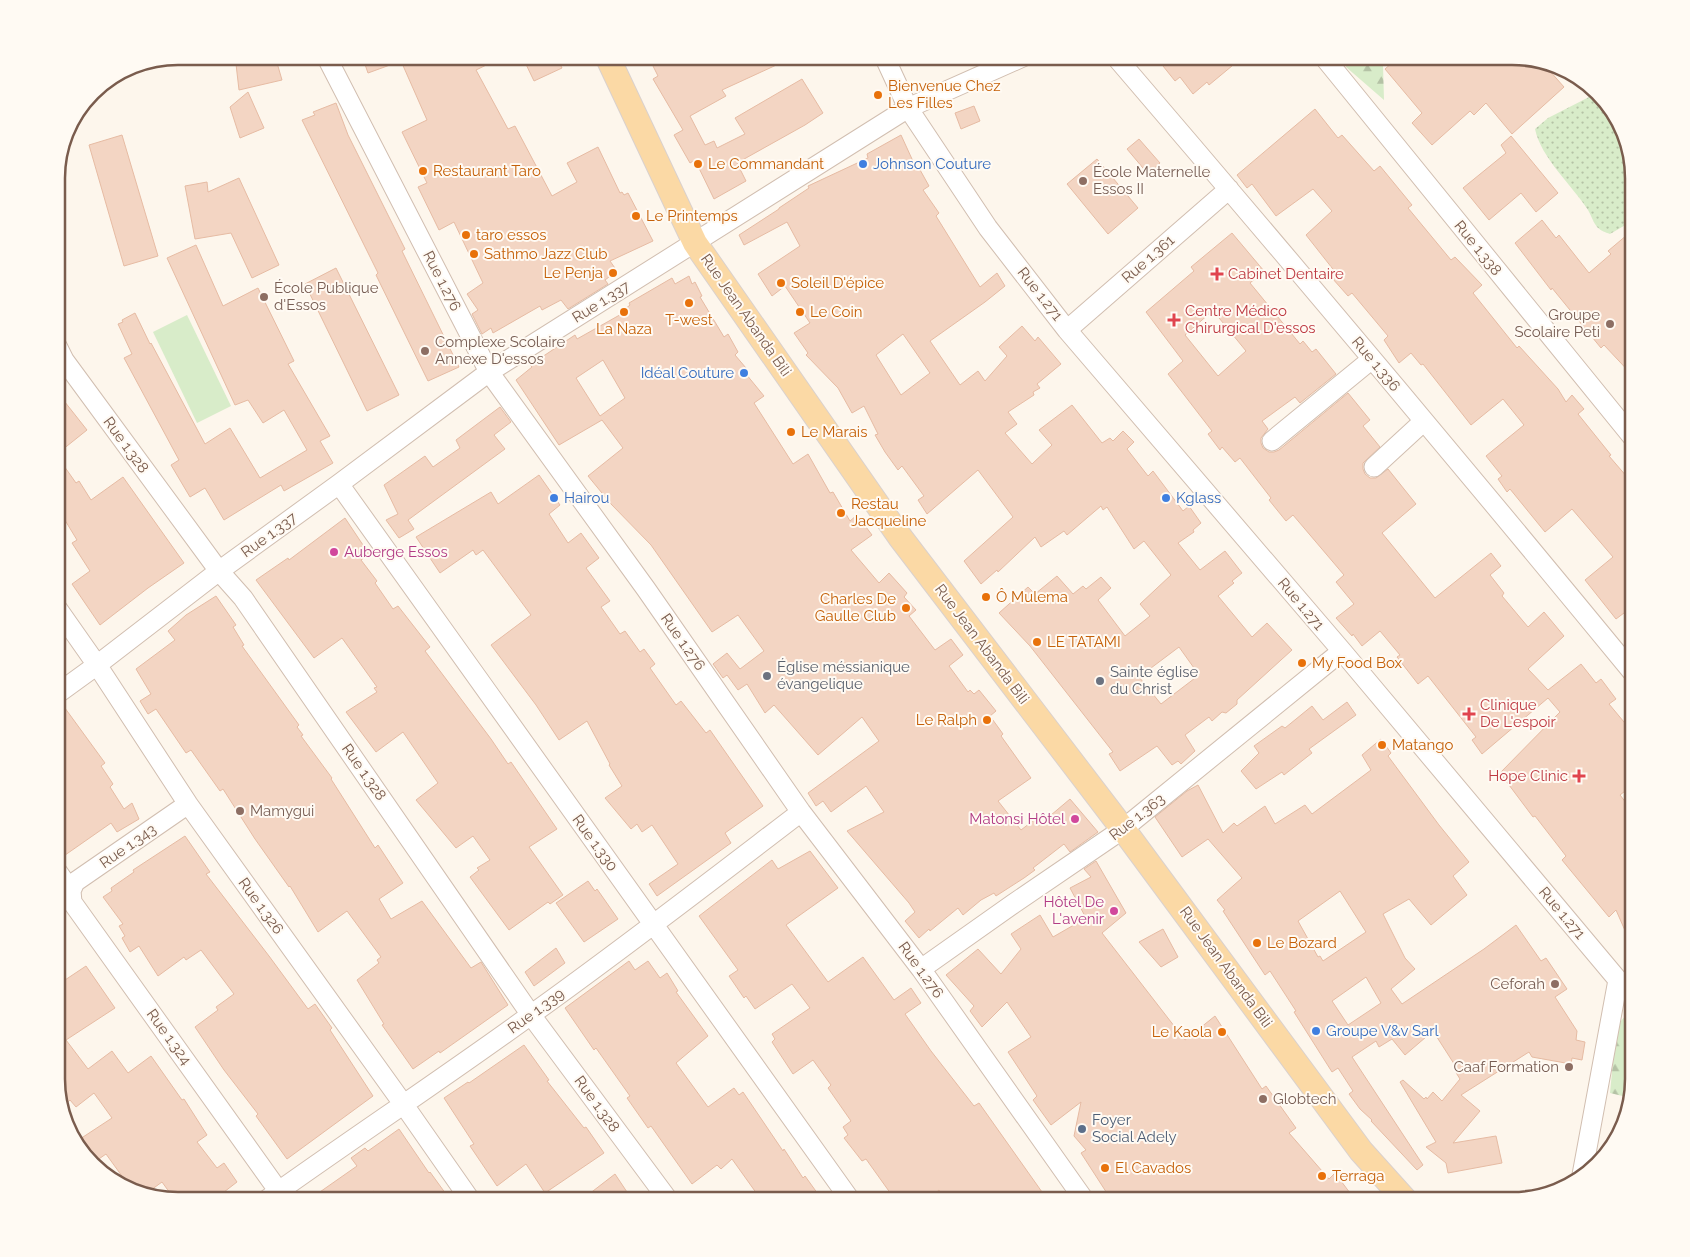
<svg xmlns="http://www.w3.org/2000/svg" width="1690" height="1257" viewBox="0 0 1690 1257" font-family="Raleway,sans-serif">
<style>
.green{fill:url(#green-dots)}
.forest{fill:url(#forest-firs)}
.pitch{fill:#d8ecc9}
.building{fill:#f3d5c3;stroke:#e6bba3;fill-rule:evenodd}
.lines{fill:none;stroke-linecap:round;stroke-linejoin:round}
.minor-casing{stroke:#d1beb0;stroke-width:21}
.major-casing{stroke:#dad1cd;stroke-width:26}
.minor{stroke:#fff;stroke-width:19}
.major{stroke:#fbd9a5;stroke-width:24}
.food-dot{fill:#e8710a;stroke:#fffaf3;stroke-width:2}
.shop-dot{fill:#3f7fe0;stroke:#fffaf3;stroke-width:2}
.education-dot{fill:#8d6e63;stroke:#fffaf3;stroke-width:2}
.health-dot{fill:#e0444e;stroke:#fffaf3;stroke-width:2}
.hotel-dot{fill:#d1479c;stroke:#fffaf3;stroke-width:2}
.worship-dot{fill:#6b7280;stroke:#fffaf3;stroke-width:2}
.service-dot{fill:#5c6f8a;stroke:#fffaf3;stroke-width:2}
.labels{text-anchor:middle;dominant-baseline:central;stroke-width:4;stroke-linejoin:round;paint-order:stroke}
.food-label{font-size:15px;fill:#c56008;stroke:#fffaf3;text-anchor:start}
.shop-label{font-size:15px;fill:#366cbe;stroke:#fffaf3;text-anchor:start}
.education-label{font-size:15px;fill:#785e54;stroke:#fffaf3;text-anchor:start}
.street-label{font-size:15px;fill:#7a5c4d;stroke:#fffaf3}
.health-label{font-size:15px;fill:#be3a42;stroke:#fffaf3;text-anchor:start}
.hotel-label{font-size:15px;fill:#b23c85;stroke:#fffaf3;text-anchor:end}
.worship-label{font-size:15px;fill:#5b616d;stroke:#fffaf3;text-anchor:start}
.service-label{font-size:15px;fill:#4e5e75;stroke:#fffaf3;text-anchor:start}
.rim{fill:none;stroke:#7a5c4d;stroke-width:2.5}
</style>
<defs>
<pattern id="green-dots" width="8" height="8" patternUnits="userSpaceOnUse" patternTransform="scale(1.25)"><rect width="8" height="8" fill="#d8ecc9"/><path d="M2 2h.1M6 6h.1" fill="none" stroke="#b4c2a5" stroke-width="1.8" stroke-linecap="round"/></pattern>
<pattern id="forest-firs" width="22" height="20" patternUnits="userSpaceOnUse" patternTransform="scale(1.25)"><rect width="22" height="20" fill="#d8ecc9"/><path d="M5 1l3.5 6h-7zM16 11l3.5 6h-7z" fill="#b4c2a5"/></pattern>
</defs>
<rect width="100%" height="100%" fill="#fdf6ec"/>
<!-- green -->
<path class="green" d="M1595,94l5,5 21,25 13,53v43l-24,14c-5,-2 -9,-3 -13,-7 -4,-5 -6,-12 -9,-17 -16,-25 -47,-52 -53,-81l13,-11z"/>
<!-- forest -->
<path class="forest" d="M1348,56h45l-10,9 1,35 -38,-33z
M1634,1006v74l-3,18 -21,-5 6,-62 4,-9z"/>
<!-- pitch -->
<path class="pitch" d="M187,315l44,91 -34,17 -44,-91z"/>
<!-- building -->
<path class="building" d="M270,56h5l7,24 -43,10 -3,-26z
M362,56h143l-29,14 32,59 7,-3 37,70 25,-14 -10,-19 31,-16 22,46 2,-1 2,3 4,-2 25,48 -43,20 7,10 -12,9 3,4 -40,25 -7,-9 -19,10 -2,-4 -47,27 -2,-5 -9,6 -10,-20 6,-4 -11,-16 16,-11 -29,-61 -15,8 -21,-43 9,-4 -25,-51 25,-12 -26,-59 -33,12z
M522,56h34l6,12 -28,13z
M648,56h148l-74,34 4,6 -36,20 15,29 9,-4 3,7 28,-14 -10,-16 67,-39 21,34 -18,12 -68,38 9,18 -32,18 -19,-39 -5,3 -16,-28 9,-5 -30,-51 5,-3z
M1155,56h89l-35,29 -2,-3 -14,12 -13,-17 -5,4z
M1400,56h113l28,5 23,26 -52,47 -26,-31 -12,12 -4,-4 -38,34 -20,-22 10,-10 -37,-44z
M248,92l16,36 -24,10 -10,-31z
M336,103l12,32 57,114 -3,2 57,116 -31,14 -52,-106 2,-2 -76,-153 13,-5 -2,-3z
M974,106l6,15 -19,8 -6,-16z
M1315,109l23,29 4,-3 32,36 6,-5 32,39 -4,3 43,52 4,-3 27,28 -9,8 44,55 2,-2 39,43 8,13 6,-7 12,14 -6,5 33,41 -2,1 25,29v141l-10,-13 -8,6 -31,-39 28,-23 -41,-48 -27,23 -35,-43 -3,3 -9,-13 4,-3 -16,-20 38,-31 -21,-26 -32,26 -48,-61 -2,1 -10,-12 -12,10 -15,-23 4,-4 -36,-43 -4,3 -16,-18 4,-5 -30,-38 26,-24 -19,-22 -37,27 -24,-32 -5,4 -10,-13z
M122,135l36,121 -34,10 -35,-121z
M901,135l16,35 2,-2 10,18 -6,4 16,23 -3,3 44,71 17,-14 8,13 -20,16 -55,39 30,44 18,-14 7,10 22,-25 -8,-9 23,-21 13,15 3,-4 23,27 -24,20 3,4 -7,4 1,3 -26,17 9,12 -12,9 27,31 20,-19 -13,-15 33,-25 30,38 8,-5 3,3 10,-10 11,11 -7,7 21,27 5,-5 30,40 6,-5 12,17 -8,7 1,2 -16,11 22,27 25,-19 17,22 -10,8 2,2 -16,13 34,41 15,-14 25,27 -55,50v4l-11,9 -4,-1 -10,9 -3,-4 -24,18 10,16 -14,13 -3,-3 -6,4 -15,-19 -37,25 -11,-17 4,-2 -83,-106 -31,-33 29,-26 7,7 22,-18 16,18 10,-8 3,3 15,-12 10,11 -13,12 27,36 25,-20 -10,-12 31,-29 -27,-34 -10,8 -27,-42 -4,3 -2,-4 -34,29 -3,-4 -23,16 -6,-10 -37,35 -1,-2 -16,14 -17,-23 49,-44 -35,-47 -51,44 -9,-14 6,-4 -22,-30 -4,4 -13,-18 -10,-17 3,-1 -14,-28 -12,7 -14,-25 -32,-33 2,-2 -14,-20 16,-10 -25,-37 -13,10 -14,-22 42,-28 -13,-24 -43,23 -5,-10 40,-26v-1l30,-20 -1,-2 60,-28 -1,-4zM903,334l27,39 -29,22 -25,-40zM1179,647l20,28 -38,29 -22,-27z
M1511,136l47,57 -22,19 -15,-19 -32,27 -26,-32 43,-35 -5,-8z
M1139,139l21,24 -12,11 -21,-25z
M1097,159l41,49 -30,26 -41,-50z
M239,178l40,87 -27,13 -21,-45 -36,6 -10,-53 22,-4 1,10z
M1542,220l14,18 3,-3 30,38 22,-19 -3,-3 26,-22v148l-30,-32 -3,3 -49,-60 -1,2 -36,-47z
M1232,233l32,38 -14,12 50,61 3,-3 9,11 4,-3 20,25 -36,29 -5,-6 -33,24 6,8 -7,9v5l2,5 6,4h5l5,-2 69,-57 22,27 -7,6 17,21 -17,16v6l2,5 5,4h6l12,-9 28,35 -34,29 53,65 56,-45 10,13 -11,9 14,18 -2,3 26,31 16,-15 20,24 -36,33 20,21 33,-26 15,19 5,-4 15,20 -7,5 25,30v50l-14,11 14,18v138l-18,-41 -7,7 -5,-6 -42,-51 4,-4 -31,-40 -2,1 -33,-44 60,-61 -12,-14 -66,56 -10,-14 4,-3 -48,-61 -10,8 -21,-27 3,-2 -20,-24 -18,15 -9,-12 -1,2 -16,-18 18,-14 -18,-22 8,-7 -51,-60 -7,6 -17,-21 2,-2 -31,-40 -5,4 -13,-15 -2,3 -12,-16 4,-3 -44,-57 15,-13 -37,-49 48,-41 -3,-4zM1210,313l2,2 3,-2 31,38 -28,25 -33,-41z
M196,245l27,61 35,-18 36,73 -6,3 42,72 -10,5 13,22 -49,28 -3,-6 -57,35 -19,-32 -15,9 -19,-32 8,-5 -55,-102 8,-4 -14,-30 5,-2 -1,-2 13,-7 15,31 1,-1 54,101 25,-16 30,50 47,-28 -23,-40 -21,13 -15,-23 -13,5 -68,-147z
M336,268l63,127 -32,16 -62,-127z
M689,276l3,8 3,-2 7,14 -2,1 24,40 4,-3 10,18 -3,3 11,13 -1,1 3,4 -2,1 18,22 -10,7 39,61 15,-10 22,39 3,-1 17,29 7,-6 15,20 -21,15 28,33 10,-10 18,20 -3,4 12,13 -7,6 26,34 16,-11 12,16 -14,11 19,26 2,-2 4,4 5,-4 17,21 -6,5 13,18 -2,2 30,42 -33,23 23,29 13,-10 4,6 32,-27 28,33 -28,20 -6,-8 -31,24 2,2 -11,8 -28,18 -2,-3 -13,7 -18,15 -5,-7 -28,23 -1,-2 -10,9 -14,-17 10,-9 -6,-9 -62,-72 37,-19 -18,-26 -35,26 -8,-11 -7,5 -8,-13 71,-52 -17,-24 -44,38 -44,-50 -9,8 -18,-29 -9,6 -11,-15 -4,3 -10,-14 14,-11 13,16 24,-18 -26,-36 -26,17 -61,-87 -40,-41 -23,-28 35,-28 -21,-28 -43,25 -43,-65 16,-13 -2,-2 45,-30 2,4 48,-27 -1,-2 6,-5 -1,-2 43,-25 3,6zM603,360l22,38 -25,18 -24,-38z
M57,392l30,38 -30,24z
M500,407l11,15 -17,13 11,14 -97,71 6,9 -15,9 -13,-18 12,-6 -14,-29 41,-29 8,11 27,-19 -4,-8z
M57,456l19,27 3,-2 12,19 32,-23 61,86 -36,25 -48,37 -28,-41 18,-13 -18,-28 5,-3 -20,-33z
M539,475l21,30 -11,9 19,29 13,-10 18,25 -13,10 24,33 -9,6 19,27 5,-3 15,21 4,-3 11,15 -5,4 26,37 5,-4 25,32 4,-3 53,76 -38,27 6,10 -74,53 -8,-12 29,-20 -26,-39 -10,7 -5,-8 -6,5 -26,-31 17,-12 -13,-21 1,-1 -23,-43 -28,19 -23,-35 -45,-60 40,-30 -48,-65 -7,5 -3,-5 -33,23 -24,-36 75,-45 7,12z
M345,518l24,36 -8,6 16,21 -2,2 18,26 5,-3 32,41 -5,4 66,88 17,25 3,-2 46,67 -28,18 34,48 -13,9 -2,-2 -39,28 -39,-53 9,-7 -2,-2 13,-8 -17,-24 -17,12 -40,-48 22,-17 -35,-51 -27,20 -30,-40 31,-20 -3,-4 3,-1 -35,-49 -28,20 -58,-78 32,-22 1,2z
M216,596l20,29 -3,2 11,18 -2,1 57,79 -2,2 6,8 -2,1 31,42 -1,1 44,69 3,-3 25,38 -24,16 12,20 31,-18 49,67 10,-6 27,43 -68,48 -1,-2 -26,18 -31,-44 2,-1 -27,-44 22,-17 -2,-3 4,-3 -34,-46 -29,21 -28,-46 -1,1 -34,-48 -32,-50 -3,2 -29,-41 -5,3 -30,-44 -8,5 -8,-13 11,-7 -15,-25 39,-29 -7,-9 18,-16z
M1347,702l9,13 -47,34 3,4 -28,22 -2,-3 -26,17 -15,-18 18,-18 -5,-7 28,-20 3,2 27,-22 11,14z
M62,704l43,59 -4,3 12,18 -3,3 14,22 8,-6 7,16 -22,13 -6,-9 -53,37h-2l1,-155z
M1381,739l10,14 -3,3 51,69 30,37 -16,14 14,19 -36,30 -22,-26 -26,15 22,44 10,11 -24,20 11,15 82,-55 32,-24 25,36 5,-3 21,31 -12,8 22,34 -1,9 9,2 -3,18 -10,-2 -1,6 -39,-7 -3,-5 -68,43 19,16 -27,32 43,-7 6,27 -54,10 -2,-10 -20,-16 10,-5 -36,-60 3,-2 21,19 2,-2 1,2 6,-7 9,9 18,-22 -5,-8 3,-1 -25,-39 -28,24 -13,-16 -13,8 -3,-6 -24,16 71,108 -6,5 -46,-49 1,-1 -12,-11 -11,-15 4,-3 -15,-23 -6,4 -38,-60 2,-1 -26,-40 -5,4 -42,-64 2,-1 -8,-10 25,-22 -34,-39 -26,18 -27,-40 32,-26 11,-6 25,48 11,-10 3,3 28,-20 10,18 30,-19 7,9 59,-44 -9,-15zM1340,891l26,41 -43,29 -3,-5 -2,1 -20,-36zM1366,977l15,26 -33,22 -16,-24z
M185,836l25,36 -4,2 63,82 39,53 7,-5 17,24 -2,2 43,66 -86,63 -31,-43 2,-2 -34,-44 -29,-43 23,-17 -2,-3 18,-13 -33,-44 -15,10 -2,-3 -26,19 -19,-30 -9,6 -8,-14 3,-2 -6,-10 4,-2 -20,-27 9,-6 -1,-3 23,-16 -1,-2z
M810,851l28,37 -52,37 42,57 35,-25 31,43 17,-12 10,15 -16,11 26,37 43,55 5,-3 63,89 -12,9h-30l-5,-8 -11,8h-37l-8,-11 -13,11h-30l-30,-42 -4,2 -18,-23 4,-3 -5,-8 8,-6 -23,-33 3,-3 -18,-25 -20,14 -21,-32 3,-3 -3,-5 38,-26 -18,-24 -37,25 -9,-13 -2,2 -15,-22 9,-6 -39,-54 73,-56 6,9z
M1096,861l30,52 -24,20 83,107 30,-24 47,73 4,-3 30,42 -7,5 40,46 6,-6 21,28h-244l-31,-48 5,-3 -12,-14 7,-34 -30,23 -18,-25 4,-4 -29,-44 23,-15 -24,-35 -25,25 -12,-16 4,-5 -28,-31 32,-26 23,25 20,-25 -10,-15 29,-19 13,22 33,-19 -16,-30 21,-11 -7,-8z
M588,881l7,10 2,-2 21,30 -34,23 -28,-39z
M1163,929l15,28 -17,10 -22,-25z
M556,948l9,15 -31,23 -9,-14z
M629,961l6,9 13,-9 12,17 7,-5 11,18 -2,1 32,44 -32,27 32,44 26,-19 5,7 4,-3 40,59 1,-2 19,29 2,-2 18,25h-61l-30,-42 -11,10 -4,-4 -25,19 -41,-58 -3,2 -21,-30 3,-2 -34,-48 -2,2 -29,-42z
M86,966l29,42 -49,32 22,29 24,-18 16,22 23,-17 31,44 2,-1 23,36 -10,7 20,26 7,-5 13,19 -13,10 6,9 -55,-1 -13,-18 -18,13 -5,-1 -7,-4 -26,-36 -13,9 -13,-18v-6l32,-21 -18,-25 -18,14 -6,-7 -2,2 -12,-17v-99z
M524,1045l25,35 -2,1 37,47 2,-1 18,26 -59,40 -19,-29 -29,22 -27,-40 4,-2 -30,-46 24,-16 1,1z
M399,1129l30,44 1,-1 21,29h-71l-6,-10 -7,5 -2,-2 -9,7h-49l50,-35 -6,-8 14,-10 3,3z
M615,1174l18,27h-53z"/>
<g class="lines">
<defs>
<path id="minor" d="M326,56l163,316 157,217 155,223 120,157 164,232
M884,56l24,52 80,120 79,102 275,321 276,329
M1115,56c175,204 348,410 519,618
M1323,56l311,383
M1067,330l162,-141
M57,346l7,14 155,211 24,27 288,417 138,186
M1272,441l100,-82
M1374,467l50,-46
M339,484l512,717
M57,608l40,57 91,139 216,301 67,96
M57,694l40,-29 122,-94 120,-87 150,-112 419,-264 117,-52
M57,871l14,20 1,11 213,298
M71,891l4,-9 113,-78
M921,969l92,-65 110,-75 219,-178
M1582,1175l36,-195
M265,1201c88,-63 179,-123 267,-187 91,-65 180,-134 269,-202"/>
<path id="major" d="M607,56l88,187 205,294 223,292 238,322 45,50"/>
</defs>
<!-- minor casing -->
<use href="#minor" class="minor-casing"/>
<!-- major casing -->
<use href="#major" class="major-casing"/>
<!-- minor -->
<use href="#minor" class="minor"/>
<!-- major -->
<use href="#major" class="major"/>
</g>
<!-- markers -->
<g class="food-dot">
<circle cx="878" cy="95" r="5"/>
<circle cx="698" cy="164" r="5"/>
<circle cx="423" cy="171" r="5"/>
<circle cx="636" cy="216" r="5"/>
<circle cx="466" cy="235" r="5"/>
<circle cx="474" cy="254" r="5"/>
<circle cx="613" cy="273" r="5"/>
<circle cx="781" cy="283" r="5"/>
<circle cx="689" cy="303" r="5"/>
<circle cx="624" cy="312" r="5"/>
<circle cx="800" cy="312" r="5"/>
<circle cx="791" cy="432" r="5"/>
<circle cx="841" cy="513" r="5"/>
<circle cx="986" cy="597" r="5"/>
<circle cx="906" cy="608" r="5"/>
<circle cx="1037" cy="642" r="5"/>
<circle cx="1302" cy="663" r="5"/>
<circle cx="987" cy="720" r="5"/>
<circle cx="1382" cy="745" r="5"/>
<circle cx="1257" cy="943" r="5"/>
<circle cx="1222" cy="1032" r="5"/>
<circle cx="1105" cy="1168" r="5"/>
<circle cx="1322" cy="1176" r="5"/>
</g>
<g class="shop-dot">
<circle cx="863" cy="164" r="5"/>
<circle cx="744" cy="373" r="5"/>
<circle cx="554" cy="498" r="5"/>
<circle cx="1166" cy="498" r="5"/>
<circle cx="1316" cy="1031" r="5"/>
</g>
<g class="education-dot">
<circle cx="1083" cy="181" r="5"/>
<circle cx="264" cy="297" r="5"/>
<circle cx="1610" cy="324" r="5"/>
<circle cx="425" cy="351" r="5"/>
<circle cx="240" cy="811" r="5"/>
<circle cx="1555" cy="984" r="5"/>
<circle cx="1569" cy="1067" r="5"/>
<circle cx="1263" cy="1099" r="5"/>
</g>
<g class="health-dot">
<path d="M1214.5 266.5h5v5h5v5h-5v5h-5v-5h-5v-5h5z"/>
<path d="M1171.5 312.5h5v5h5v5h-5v5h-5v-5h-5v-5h5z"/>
<path d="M1466.5 706.5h5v5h5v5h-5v5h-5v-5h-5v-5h5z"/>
<path d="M1576.5 768.5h5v5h5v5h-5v5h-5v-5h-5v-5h5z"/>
</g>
<g class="hotel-dot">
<circle cx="334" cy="552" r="5"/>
<circle cx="1075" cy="819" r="5"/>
<circle cx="1114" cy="911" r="5"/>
</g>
<g class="worship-dot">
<circle cx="767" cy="676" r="5"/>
<circle cx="1100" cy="681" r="5"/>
</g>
<circle class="service-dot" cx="1082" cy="1129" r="5"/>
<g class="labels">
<!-- food labels -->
<g class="food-label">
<text x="888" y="86">Bienvenue Chez<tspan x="888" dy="17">Les Filles</tspan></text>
<text x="708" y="164">Le Commandant</text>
<text x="433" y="171">Restaurant Taro</text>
<text x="646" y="216">Le Printemps</text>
<text x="476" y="235">taro essos</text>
<text x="484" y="254">Sathmo Jazz Club</text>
<text x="603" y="273" text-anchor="end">Le Penja</text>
<text x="791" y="283">Soleil D'épice</text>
<text x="810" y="312">Le Coin</text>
<text x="689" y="320" text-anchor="middle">T-west</text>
<text x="624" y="329" text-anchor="middle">La Naza</text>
<text x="801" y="432">Le Marais</text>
<text x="851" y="504">Restau<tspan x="851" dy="17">Jacqueline</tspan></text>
<text x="996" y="597">Ô Mulema</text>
<text x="896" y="599" text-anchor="end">Charles De<tspan x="896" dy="17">Gaulle Club</tspan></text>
<text x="1047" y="642">LE TATAMI</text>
<text x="1312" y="663">My Food Box</text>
<text x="977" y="720" text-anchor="end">Le Ralph</text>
<text x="1392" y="745">Matango</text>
<text x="1267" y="943">Le Bozard</text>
<text x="1212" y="1032" text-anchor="end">Le Kaola</text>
<text x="1115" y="1168">El Cavados</text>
<text x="1332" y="1176">Terraga</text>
</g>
<!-- shop labels -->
<g class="shop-label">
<text x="873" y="164">Johnson Couture</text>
<text x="734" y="373" text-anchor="end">Idéal Couture</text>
<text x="564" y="498">Hairou</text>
<text x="1176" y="498">Kglass</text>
<text x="1326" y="1031">Groupe V&amp;v Sarl</text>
</g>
<!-- education labels -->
<g class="education-label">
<text x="1093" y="172">École Maternelle<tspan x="1093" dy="17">Essos II</tspan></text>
<text x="274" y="288">École Publique<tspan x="274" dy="17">d'Essos</tspan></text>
<text x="1600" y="315" text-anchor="end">Groupe<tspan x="1600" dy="17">Scolaire Peti</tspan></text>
<text x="435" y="342">Complexe Scolaire<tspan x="435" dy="17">Annexe D'essos</tspan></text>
<text x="250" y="811">Mamygui</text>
<text x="1545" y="984" text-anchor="end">Ceforah</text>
<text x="1559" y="1067" text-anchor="end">Caaf Formation</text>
<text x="1273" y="1099">Globtech</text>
</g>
<!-- street labels -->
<g class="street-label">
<text transform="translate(1478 248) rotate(51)">Rue 1.338</text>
<text transform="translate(1148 259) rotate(-41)">Rue 1.361</text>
<text transform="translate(442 281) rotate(63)">Rue 1.276</text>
<text transform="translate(1040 294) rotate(52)">Rue 1.271</text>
<text transform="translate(601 302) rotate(-32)">Rue 1.337</text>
<text transform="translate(746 315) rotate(55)">Rue Jean Abanda Bili</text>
<text transform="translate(1376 364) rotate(50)">Rue 1.336</text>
<text transform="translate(126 445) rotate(54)">Rue 1.328</text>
<text transform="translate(269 535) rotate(-36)">Rue 1.337</text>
<text transform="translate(1301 604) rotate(50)">Rue 1.271</text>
<text transform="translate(683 642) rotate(55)">Rue 1.276</text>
<text transform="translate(982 644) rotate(53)">Rue Jean Abanda Bili</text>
<text transform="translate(364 772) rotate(55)">Rue 1.328</text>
<text transform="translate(1137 817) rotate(-38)">Rue 1.363</text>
<text transform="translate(595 843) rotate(54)">Rue 1.330</text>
<text transform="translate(128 846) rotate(-35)">Rue 1.343</text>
<text transform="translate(261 906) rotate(54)">Rue 1.326</text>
<text transform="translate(1562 913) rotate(50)">Rue 1.271</text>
<text transform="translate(1226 967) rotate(54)">Rue Jean Abanda Bili</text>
<text transform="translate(921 970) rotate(54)">Rue 1.276</text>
<text transform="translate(536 1011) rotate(-36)">Rue 1.339</text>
<text transform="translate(169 1037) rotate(54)">Rue 1.324</text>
<text transform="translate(597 1104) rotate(54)">Rue 1.328</text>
</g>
<!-- health labels -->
<g class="health-label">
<text x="1228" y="274">Cabinet Dentaire</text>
<text x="1185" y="311">Centre Médico<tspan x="1185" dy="17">Chirurgical D'essos</tspan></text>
<text x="1480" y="705">Clinique<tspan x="1480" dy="17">De L'espoir</tspan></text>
<text x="1568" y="776" text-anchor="end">Hope Clinic</text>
</g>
<!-- hotel labels -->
<g class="hotel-label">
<text x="344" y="552" text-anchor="start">Auberge Essos</text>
<text x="1065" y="819">Matonsi Hôtel</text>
<text x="1104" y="902">Hôtel De<tspan x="1104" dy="17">L'avenir</tspan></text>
</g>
<!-- worship labels -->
<g class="worship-label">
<text x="777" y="667">Église méssianique<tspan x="777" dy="17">évangelique</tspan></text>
<text x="1110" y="672">Sainte église<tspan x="1110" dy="17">du Christ</tspan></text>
</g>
<!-- service labels -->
<g class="service-label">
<text x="1092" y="1120">Foyer<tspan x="1092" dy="17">Social Adely</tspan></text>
</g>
</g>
<!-- crop -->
<path d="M0 0H1690V1257H0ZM178 65H1512A113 113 0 0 1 1625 178V1079A113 113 0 0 1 1512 1192H178A113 113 0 0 1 65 1079V178A113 113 0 0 1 178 65Z" fill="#fffaf3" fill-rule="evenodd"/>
<path class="rim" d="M178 65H1512A113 113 0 0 1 1625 178V1079A113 113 0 0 1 1512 1192H178A113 113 0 0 1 65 1079V178A113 113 0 0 1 178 65Z"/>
</svg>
